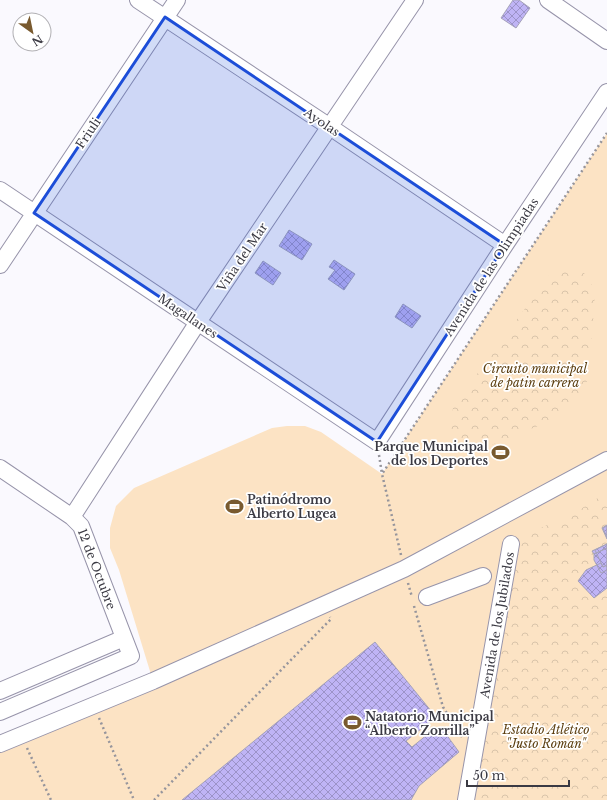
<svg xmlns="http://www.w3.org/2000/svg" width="607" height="800" viewBox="0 0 607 800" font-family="'Libre Baskerville',serif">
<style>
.green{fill:#fce3c4}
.park{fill:url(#park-crowns)}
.building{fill:url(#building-cross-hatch);stroke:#a6a3b9}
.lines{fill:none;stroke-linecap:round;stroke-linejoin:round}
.minor-casing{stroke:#9794aa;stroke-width:18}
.path{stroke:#96959c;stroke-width:2.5;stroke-dasharray:2 3;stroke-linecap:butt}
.minor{stroke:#fff;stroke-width:16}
.marked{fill:#1d4ed8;fill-opacity:0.2;stroke:#1d4ed8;stroke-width:3;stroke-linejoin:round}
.labels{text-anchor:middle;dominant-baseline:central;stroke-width:3.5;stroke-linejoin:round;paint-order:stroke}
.street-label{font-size:12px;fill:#3b3a43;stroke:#fff}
.park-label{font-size:12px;font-style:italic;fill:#5c3e0f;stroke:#fff}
.poi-label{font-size:12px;font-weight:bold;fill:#3b3a43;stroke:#fff;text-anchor:start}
</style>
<defs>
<pattern id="park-crowns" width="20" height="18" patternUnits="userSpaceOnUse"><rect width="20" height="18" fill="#fce3c4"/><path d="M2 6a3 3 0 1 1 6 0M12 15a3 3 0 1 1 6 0" fill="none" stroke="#d9c4aa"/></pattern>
<pattern id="building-cross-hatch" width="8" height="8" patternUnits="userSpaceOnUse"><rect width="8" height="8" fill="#bfb4f5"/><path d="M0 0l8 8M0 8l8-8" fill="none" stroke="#9c93c8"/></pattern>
</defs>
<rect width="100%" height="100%" fill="#faf9fe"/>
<!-- green -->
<path class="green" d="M607,133v667h-607v-56l153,-63 -34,-111 -9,-22v-20l6,-22 18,-18 138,-60 15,-2h18l16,6 61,42z"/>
<!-- park -->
<path class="park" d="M580,269l10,10 5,15 -6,84 -24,37 -81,33 -21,-3 -12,-17 2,-21 100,-137z
M607,492v308h-135l45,-262 56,-24z"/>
<!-- building -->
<path class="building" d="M513,0h6l11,8 -14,20 -15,-10z
M289,230l23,14 -10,16 -23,-14z
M334,260l21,14 -11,16 -16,-11 7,-9 -6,-3z
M263,261l18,12 -8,12 -18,-12z
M403,304l18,12 -9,12 -17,-11z
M607,525v14l-5,-11z
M607,526v12l-4,-10z
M607,544v21l-4,2 -8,-17z
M607,544v4l-13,6 -2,-3z
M607,548v22l-6,3 -7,-13v-6z
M601,563l2,4 4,-2v23l-13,10 -16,-17 8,-11z
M375,642l61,75 -30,24 6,6 21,-17 4,5 6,-5 16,22 -40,34 -8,14h-229z"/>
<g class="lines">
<defs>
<path id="minor" d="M138,0l192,127 175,118
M548,0l59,41
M0,190l377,252 128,-197 102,-153
M0,265l177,-265
M0,468l72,49 9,9 50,130 -131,56
M72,517l126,-195 217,-322
M427,597l56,-21
M0,691l124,-53
M0,744l153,-63 251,-112 203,-109
M466,800l45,-256"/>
</defs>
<!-- minor casing -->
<use href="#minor" class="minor-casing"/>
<!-- path -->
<path class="path" d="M379,455l3,19
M401,555l-19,-81 225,-341
M408,583l4,14
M414,606l29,101 19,30
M99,718l35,82
M27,748l24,52
M154,800l177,-181 -1,-2"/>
<!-- minor -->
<use href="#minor" class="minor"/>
</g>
<!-- marked area -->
<path class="marked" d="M165,17l340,228 -128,197 -343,-229z"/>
<!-- icons -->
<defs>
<symbol id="stadium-bare" viewBox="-9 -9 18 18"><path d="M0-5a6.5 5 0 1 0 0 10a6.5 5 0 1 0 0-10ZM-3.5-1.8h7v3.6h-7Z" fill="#795a2f" stroke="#fff" stroke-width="2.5" paint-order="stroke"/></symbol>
</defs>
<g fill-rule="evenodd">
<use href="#stadium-bare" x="488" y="440" width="25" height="25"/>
<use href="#stadium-bare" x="222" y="494" width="25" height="25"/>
<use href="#stadium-bare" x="340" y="710" width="25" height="25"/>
</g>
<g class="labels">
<!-- street labels -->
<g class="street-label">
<text transform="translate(322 122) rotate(34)">Ayolas</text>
<text transform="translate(88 133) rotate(-56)">Friuli</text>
<text transform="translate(242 257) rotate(-56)">Viña del Mar</text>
<text transform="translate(491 267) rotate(-57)">Avenida de las Olimpiadas</text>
<text transform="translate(188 316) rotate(34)">Magallanes</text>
<text transform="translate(97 569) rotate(69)">12 de Octubre</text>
<text transform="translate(497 625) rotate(-80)">Avenida de los Jubilados</text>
</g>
<!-- park labels -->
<g class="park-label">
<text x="535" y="368">Circuito municipal<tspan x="535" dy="14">de patin carrera</tspan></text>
<text x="546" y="729">Estadio Atlético<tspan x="546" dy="14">"Justo Román"</tspan></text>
</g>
<!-- poi labels -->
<g class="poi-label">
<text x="488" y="446" text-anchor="end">Parque Municipal<tspan x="488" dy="14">de los Deportes</tspan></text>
<text x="247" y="499">Patinódromo<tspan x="247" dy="14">Alberto Lugea</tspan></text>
<text x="365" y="716">Natatorio Municipal<tspan x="365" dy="14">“Alberto Zorrilla”</tspan></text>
</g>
</g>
<!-- north arrow -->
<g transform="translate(32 32) rotate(147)"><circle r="19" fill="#ffffff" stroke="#b1b0b4"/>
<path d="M0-3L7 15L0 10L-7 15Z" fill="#795a2f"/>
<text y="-6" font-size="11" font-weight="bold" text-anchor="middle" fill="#3b3a43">N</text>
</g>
<!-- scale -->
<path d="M467 780v6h102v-6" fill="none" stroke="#3b3a43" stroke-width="2"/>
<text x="473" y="780" font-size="12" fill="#3b3a43" stroke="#ffffff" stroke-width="3" paint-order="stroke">50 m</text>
</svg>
